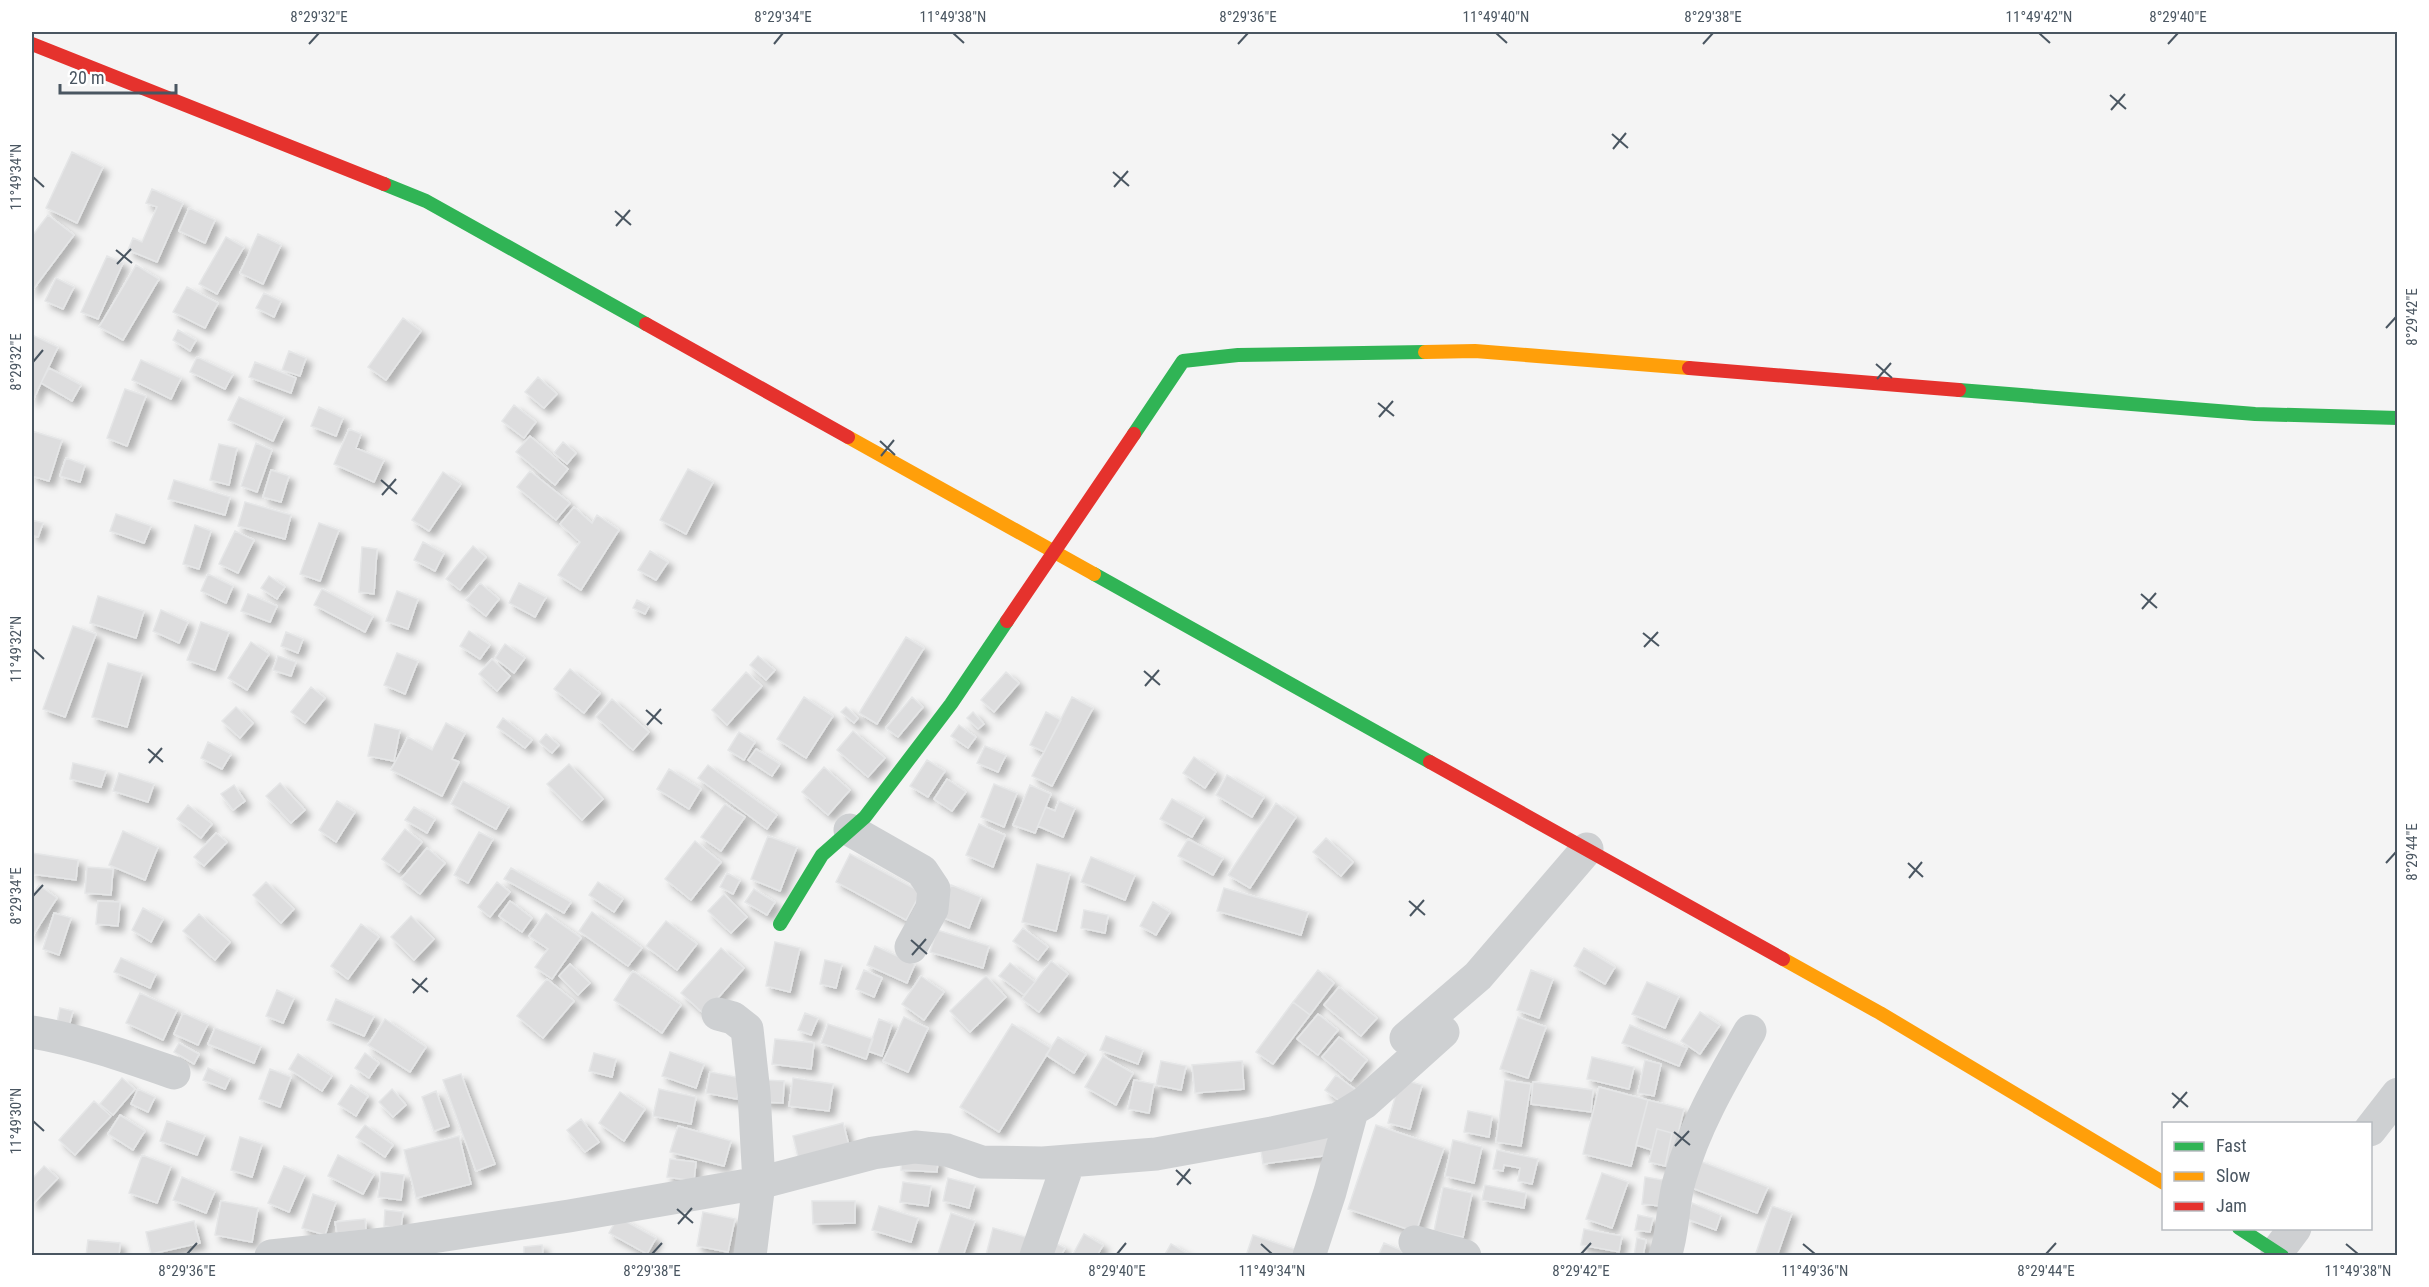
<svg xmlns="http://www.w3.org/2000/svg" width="2429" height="1287" viewBox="0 0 2429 1287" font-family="'Roboto Condensed',sans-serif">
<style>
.building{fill:#ddddde;stroke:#e5e6e7;stroke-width:1.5;filter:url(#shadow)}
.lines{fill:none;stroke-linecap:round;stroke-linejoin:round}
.street{stroke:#ced0d2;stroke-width:33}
.fast{stroke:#30b455;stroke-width:14}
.slow{stroke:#ff9f0a;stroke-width:14}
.jam{stroke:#e5322d;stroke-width:14}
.ticks{fill:none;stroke:#4a5661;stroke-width:2}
.neatline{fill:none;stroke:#4a5661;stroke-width:2}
.ticks-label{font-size:15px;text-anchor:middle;fill:#4a5661}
</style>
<defs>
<filter id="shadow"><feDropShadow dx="5.5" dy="5.5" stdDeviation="3" flood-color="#0004"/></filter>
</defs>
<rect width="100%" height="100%" fill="#f4f4f4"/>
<!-- building -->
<path class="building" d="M72,152l31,15 -26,56 -31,-15z
M152,189l31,14 -26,59 -29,-12 5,-12 9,4 15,-35 -11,-4z
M189,208l26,12 -10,23 -26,-12z
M48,215l26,20 -42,56v-55z
M258,234l23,11 -18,39 -23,-11z
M226,237l18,10 -27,47 -18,-10z
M107,256l16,7 -25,56 -17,-7z
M136,265l23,14 -36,61 -24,-13z
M56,278l18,9 -11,22 -18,-8z
M187,287l31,16 -13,25 -32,-16z
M264,293l17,8 -7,16 -18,-9z
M403,318l18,13 -35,49 -18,-13z
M178,330l18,10 -6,11 -17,-11z
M32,335l26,12 -25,53h-1z
M289,351l17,7 -6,18 -18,-6z
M197,357l36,17 -8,15 -35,-17z
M141,360l40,18 -10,21 -39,-19z
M255,362l41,16 -5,15 -42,-16z
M49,368l32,17 -9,16 -31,-18z
M538,377l19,17 -13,14 -19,-16z
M125,389l21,7 -19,50 -20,-8z
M239,397l45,20 -11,24 -45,-21z
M514,405l22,17 -12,16 -22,-17z
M319,407l24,11 -7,18 -25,-10z
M349,429l12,5 -5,14 28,12 -10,22 -40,-18z
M32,431l30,9 -13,41 -17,-5z
M530,436l38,33 -13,16 -39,-33z
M563,442l13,11 -9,11 -13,-11z
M256,443l16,7 -15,42 -16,-6z
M219,444l18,4 -8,37 -19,-5z
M66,458l19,7 -5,17 -20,-6z
M688,469l25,13 -27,52 -26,-14z
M271,470l18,6 -8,26 -18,-5z
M530,471l40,32 -14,17 -39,-33z
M443,472l18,12 -32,47 -17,-11z
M174,480l56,17 -5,18 -57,-16z
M245,502l46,13 -6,24 -47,-13z
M574,507l18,16 5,-8 22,15 -38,60 -23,-15 22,-33 -20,-18z
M116,514l35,12 -7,17 -34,-12z
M32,520l11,3 -5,14 -6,-2z
M319,523l20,7 -19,51 -20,-7z
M195,525l16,6 -12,38 -16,-5z
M235,531l19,9 -16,33 -19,-9z
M423,542l21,11 -9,18 -21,-11z
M473,546l13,11 -26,33 -14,-11z
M362,547l15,2 -3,45 -15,-2z
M650,551l18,11 -12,18 -18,-10z
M208,574l25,12 -7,17 -25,-12z
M269,576l16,11 -8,12 -16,-11z
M480,583l19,16 -13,17 -20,-16z
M519,583l27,14 -11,20 -26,-14z
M322,589l51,27 -8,16 -51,-27z
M397,591l21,8 -10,30 -22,-8z
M248,594l29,12 -7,16 -29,-11z
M98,596l46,15 -8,27 -46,-15z
M637,600l12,6 -4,8 -12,-6z
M161,610l27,12 -9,21 -26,-12z
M201,622l28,10 -14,38 -28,-10z
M73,626l23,8 -31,83 -22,-8z
M469,631l21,14 -10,14 -20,-13z
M286,632l17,7 -5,14 -17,-7z
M906,637l18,11 -47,76 -18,-11z
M251,642l18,12 -22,36 -19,-12z
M505,644l20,14 -11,15 -19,-15z
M397,653l21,8 -13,33 -21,-9z
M278,656l18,6 -5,14 -18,-6z
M758,656l17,14 -9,10 -16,-15z
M492,659l18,17 -13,15 -18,-17z
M108,663l34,10 -15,54 -35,-10z
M570,669l30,24 -16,20 -30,-24z
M746,672l16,14 -35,39 -15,-15z
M1006,672l13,11 -25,29 -13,-12z
M311,687l14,11 -20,25 -14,-11z
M804,697l29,19 -27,42 -29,-19z
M912,697l11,10 -25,30 -12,-9z
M1072,697l21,11 -41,78 -20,-10z
M612,699l37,33 -16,18 -37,-33z
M236,707l17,16 -13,15 -18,-17z
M846,707l12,11 -4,5 -13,-11z
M973,712l11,12 -6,5 -11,-11z
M1046,712l15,8 -17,32 -14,-7z
M503,718l29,22 -7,8 -28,-21z
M446,723l19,10 -13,26 7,3 -17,34 -51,-26 17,-33 24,13z
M375,724l25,6 -6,31 -26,-5z
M959,725l17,12 -8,11 -17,-12z
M853,731l32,27 -17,19 -31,-27z
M739,732l16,10 -11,18 -16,-10z
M546,734l13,11 -7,8 -13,-11z
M208,742l23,12 -9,15 -21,-11z
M985,746l21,9 -8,17 -21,-9z
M756,749l24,15 -8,12 -24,-16z
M1194,757l22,15 -11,16 -22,-15z
M927,760l18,11 -17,26 -18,-11z
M73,763l33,8 -5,16 -31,-8z
M569,764l34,35 -21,21 -35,-36z
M708,765l69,50 -10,14 -69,-51z
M824,767l26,23 -22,25 -26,-23z
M669,769l32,20 -12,20 -32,-20z
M119,773l35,11 -6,18 -35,-11z
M1227,775l37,22 -12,20 -36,-22z
M947,779l19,13 -14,19 -18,-12z
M463,781l46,25 -13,23 -45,-25z
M280,783l25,27 -14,13 -25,-27z
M994,784l23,9 -13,34 -23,-10z
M234,785l11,16 -12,9 -12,-16z
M1030,785l21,9 -16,39 -22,-8z
M1172,799l32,18 -12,20 -32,-18z
M337,801l18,11 -19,30 -17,-12z
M1059,801l16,7 -12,29 -25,-11 8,-19 9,4z
M1276,803l20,14 -46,71 -22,-13z
M725,804l20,13 -24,34 -20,-14z
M188,805l24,19 -11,14 -24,-19z
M414,807l21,12 -8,14 -22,-13z
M979,824l26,11 -12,32 -27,-12z
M405,829l17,13 -23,30 -17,-13z
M123,831l35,16 -13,33 -36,-15z
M479,832l14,7 -25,44 -14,-8z
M216,833l11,9 -23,24 -10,-9z
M768,836l29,11 -17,44 -29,-12z
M1326,838l27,24 -12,14 -28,-24z
M1188,839l35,19 -10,17 -35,-19z
M695,841l26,21 -30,38 -26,-21z
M427,848l18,15 -25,31 -19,-15z
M32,853l46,7 -2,20 -44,-6z
M850,854l71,38 -15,28 -70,-38z
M1091,857l44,18 -10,25 -44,-18z
M1037,864l33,9 -14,58 -34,-9z
M87,867l26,2 -2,26 -26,-2z
M511,868l60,34 -7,11 -60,-34z
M727,873l13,7 -7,14 -13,-7z
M266,882l28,27 -13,14 -28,-28z
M497,882l13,10 -20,25 -12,-10z
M598,882l25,17 -9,13 -25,-17z
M39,885l18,13 -25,39v-41z
M951,885l30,12 -12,31 -30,-12z
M1224,888l84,24 -7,23 -84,-24z
M754,889l21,13 -8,13 -22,-13z
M724,894l23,23 -16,16 -23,-22z
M98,901l22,1 -2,24 -22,-2z
M510,901l22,17 -10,14 -23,-16z
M1153,902l17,10 -14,23 -16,-9z
M143,908l20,11 -12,23 -19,-12z
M1084,910l24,5 -3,18 -24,-5z
M592,912l50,36 -14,18 -49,-35z
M54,913l17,5 -12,37 -16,-6z
M546,913l35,25 -29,41 -17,-12 13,-18 -19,-13z
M199,914l31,28 -15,18 -32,-29z
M411,916l23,23 -20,21 -23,-23z
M666,921l31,23 -20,26 -31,-24z
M361,924l18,13 -31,42 -17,-13z
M1023,928l25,19 -10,13 -25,-19z
M937,930l52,16 -6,22 -53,-16z
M775,942l25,6 -10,44 -24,-6z
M875,946l40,18 -8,19 -40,-18z
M721,948l23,20 -40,46 -23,-21z
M1584,948l31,19 -10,17 -31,-18z
M121,958l35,16 -6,14 -36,-16z
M825,960l17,4 -6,24 -16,-4z
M1051,961l17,13 -29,38 -17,-13z
M1010,963l25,19 -11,13 -25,-19z
M570,964l20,19 -12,12 -19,-19z
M864,970l18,8 -8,19 -18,-8z
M1318,970l16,13 -24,32 -17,-13z
M1531,970l22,9 -14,39 -22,-8z
M633,971l48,34 -19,28 -48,-33z
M921,976l23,16 -20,28 -22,-16z
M986,976l20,21 -36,35 -20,-21z
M547,979l27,22 -31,37 -26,-22z
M1647,982l32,14 -14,32 -33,-14z
M1339,987l38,31 -16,18 -37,-31z
M277,990l17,8 -11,25 -17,-7z
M140,993l37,17 -14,30 -37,-17z
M336,999l38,17 -10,20 -37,-16z
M1293,1002l17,13 -37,49 -17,-12z
M60,1008l13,3 -5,19 -12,-3z
M1700,1012l20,13 -20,29 -19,-13z
M183,1013l25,11 -10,21 -24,-11z
M805,1013l13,5 -7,17 -13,-5z
M1318,1014l20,16 -20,25 -21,-16z
M904,1017l24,11 -20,44 -25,-11z
M1518,1017l28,10 -18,51 -28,-9z
M385,1019l41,28 -16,25 -42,-27z
M879,1019l13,5 -10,32 -14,-5z
M828,1024l45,15 -7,20 -45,-16z
M1012,1024l39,24 -52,84 -39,-25z
M1630,1025l57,23 -8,18 -57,-23z
M215,1028l46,18 -7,17 -46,-19z
M1106,1036l37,14 -5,14 -38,-14z
M1058,1037l28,17 -12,19 -28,-18z
M1339,1037l28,23 -16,21 -29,-24z
M775,1039l39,4 -3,26 -39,-5z
M179,1043l20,11 -5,10 -20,-12z
M670,1052l34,12 -8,24 -34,-12z
M365,1053l14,10 -10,15 -14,-10z
M594,1053l22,6 -4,18 -23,-6z
M298,1054l34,22 -10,15 -33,-22z
M1103,1056l30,17 -17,32 -31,-18z
M1592,1057l42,10 -5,22 -42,-10z
M1645,1060l16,4 -7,32 -16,-3z
M1161,1061l25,5 -5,24 -25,-5z
M1242,1061l2,28 -49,4 -3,-28z
M208,1068l22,10 -5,11 -22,-9z
M270,1069l21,8 -11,30 -21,-8z
M710,1072l31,6 -4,21 -31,-6z
M461,1074l34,90 -19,7 -33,-91z
M1336,1075l20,15 -11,15 -20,-15z
M122,1078l13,11 -22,26 -13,-11z
M793,1078l40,6 -4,27 -40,-5z
M1400,1079l22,6 -12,44 -22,-6z
M764,1080l20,1 -1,22 -20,-1z
M1134,1080l20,4 -5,29 -21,-4z
M1505,1080l26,4 -10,62 -25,-4z
M1533,1082l60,8 -2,22 -60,-8z
M351,1085l17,11 -12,20 -18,-12z
M1599,1087l49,13 -17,66 -48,-12z
M138,1089l17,8 -7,15 -17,-8z
M392,1089l14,16 -13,12 -14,-15z
M659,1089l37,8 -5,27 -38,-8z
M436,1091l13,35 -15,5 -12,-34z
M620,1092l25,17 -21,32 -25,-18z
M1648,1100l36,9 -14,58 -5,-1 7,-33 -15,-4 -5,21 -16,-5z
M94,1101l17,15 -36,39 -16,-15z
M1468,1111l24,5 -3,21 -25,-5z
M120,1115l25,16 -12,19 -25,-16z
M581,1119l18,23 -14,10 -18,-22z
M167,1121l38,14 -8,20 -37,-14z
M843,1123l7,26 -51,12 -6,-25z
M365,1125l28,20 -8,12 -29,-20z
M1376,1125l68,23 -28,84 -68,-23z
M678,1126l53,15 -7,25 -54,-14z
M1657,1129l15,4 -7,33 -16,-4z
M459,1136l12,48 -55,14 -12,-48z
M1327,1136l3,19 -67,9 -3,-20z
M240,1137l22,7 -10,33 -21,-7z
M1453,1140l29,7 -8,36 -29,-7z
M1497,1150l41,9 -6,25 -14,-3 2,-13 -16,-3 -1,6 -10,-2z
M142,1155l29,11 -14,37 -28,-10z
M338,1155l36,19 -11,20 -35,-18z
M902,1157l36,2 -1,13 -36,-2z
M670,1159l26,3 -2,19 -27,-4z
M1697,1160l71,27 -11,26 -70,-27z
M44,1166l14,12 -25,26 -1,-25z
M284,1166l21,9 -16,37 -21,-9z
M381,1172l23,3 -3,25 -23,-3z
M1602,1173l26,9 -16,46 -26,-9z
M182,1177l33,14 -9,22 -33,-13z
M1645,1177l18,3 -3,26 -18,-2z
M948,1178l27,7 -6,23 -26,-7z
M903,1182l28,4 -3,20 -28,-4z
M1485,1185l41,8 -2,15 -42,-8z
M1443,1187l29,6 -9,44 -29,-6z
M313,1194l23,8 -11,33 -23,-7z
M221,1201l37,7 -6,34 -37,-7z
M812,1201h43v22l-42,1z
M1692,1203l29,12 -5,15 -29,-11z
M879,1206l39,12 -7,24 -39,-12z
M1772,1206l20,7 -15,43h-22z
M385,1210l18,2 -2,16 -17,-2z
M703,1212l32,7 -7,33 -31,-6z
M951,1213l24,8 -12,35 -25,-2z
M1638,1215l15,3 -3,14 -15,-2z
M618,1217l38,21 -9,16 -38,-21z
M365,1219l1,11 -29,3 -2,-11z
M194,1221l6,22 -49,11 -5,-22z
M993,1228l36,10 -5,18 -38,-1z
M1584,1229l38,7 -3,16 -38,-7z
M1084,1234l19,11 -6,11h-25z
M1253,1235l47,16 -1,5h-53z
M1637,1238l9,2 -3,16h-9z
M88,1240l32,3 -1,13h-33z
M1053,1242l12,6 -4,8h-14z
M1384,1243l19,8 -2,5h-23z
M1171,1244l19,11v1h-26z
M542,1245l1,11h-19v-9z"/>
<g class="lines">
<!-- street -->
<path class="street" d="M850,830l72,41 12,18 -2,20 -21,38
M718,1014l15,4 14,11 7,64 5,90 -9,73
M32,1032c48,8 96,25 142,41
M1406,1038l72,-62 109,-127
M2370,1130l28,-36
M1415,1242l50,14
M2277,1252l18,-24
M271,1256l122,-13 176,-27 190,-33 114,-30 42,-6 32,3 35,12 61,1 113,-9 116,-21 66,-14 26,-16 79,-71
M1036,1256l33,-95
M1309,1256l21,-64 22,-81
M1665,1256c9,-25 7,-53 15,-78 15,-53 43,-100 70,-147"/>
<!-- fast -->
<path class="fast" d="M384,184l42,17 220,123
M1959,390l296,24 143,4
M1134,434l49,-73 55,-6 187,-3
M1094,574l336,188
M780,924l42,-69 43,-38 86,-113 56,-83
M2239,1228l43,28"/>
<!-- slow -->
<path class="slow" d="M1425,352l50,-1 214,17
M848,437l246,137
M1783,959l97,54 284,170"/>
<!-- jam -->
<path class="jam" d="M32,44l352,140
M646,324l202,113
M1689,368l270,22
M1007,621l127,-187
M1430,762l353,197"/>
</g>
<!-- ticks -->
<path class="ticks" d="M953,33l11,10M1496,33l11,10M2039,33l11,10M309,44l10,-11M774,44l9,-11M1238,44l10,-11M1703,44l10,-11M2168,44l10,-11M2110,95l16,14M2111,110l14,-16M1612,134l16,14M1613,149l13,-16M1113,172l16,14M33,177l11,10M1114,187l14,-16M615,211l16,14M616,226l14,-16M116,250l16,13M117,264l14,-15M2386,328l10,-11M33,362l10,-12M1876,364l16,14M1877,379l14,-16M1378,403l16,13M1379,417l14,-16M880,441l15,14M881,456l13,-16M381,480l16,14M382,495l14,-16M2141,594l16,14M2142,609l14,-16M1643,633l16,13M1644,647l14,-15M33,649l11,10M1144,671l16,14M1145,686l14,-16M646,710l16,14M647,725l14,-16M148,749l15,13M149,763l13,-15M1908,863l15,14M2386,863l10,-11M1909,878l13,-16M33,896l10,-11M1409,901l16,14M1410,916l14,-16M911,940l16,14M912,955l14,-16M412,979l16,13M413,993l14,-15M2172,1093l16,14M2173,1108l14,-16M33,1121l11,10M1674,1132l16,13M1675,1146l14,-15M1176,1170l15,14M1177,1185l13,-16M677,1209l16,14M678,1224l14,-16M1261,1244l11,10M1803,1244l12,10M2346,1244l12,10M187,1254l10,-11M652,1254l10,-11M1117,1254l9,-11M1581,1254l10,-11M2046,1254l10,-11"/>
<!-- border -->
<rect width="2429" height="1287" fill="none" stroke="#ffffff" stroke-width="66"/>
<!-- legend -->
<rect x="2162" y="1122" width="210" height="108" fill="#ffffff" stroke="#b7bbc0" stroke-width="1.5"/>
<rect x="2174" y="1142" width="30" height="9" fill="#30b455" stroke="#b7bbc0" stroke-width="1.5"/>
<text x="2216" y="1152" font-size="18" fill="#4a5661">Fast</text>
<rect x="2174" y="1172" width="30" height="9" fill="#ff9f0a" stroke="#b7bbc0" stroke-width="1.5"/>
<text x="2216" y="1182" font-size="18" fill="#4a5661">Slow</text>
<rect x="2174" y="1202" width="30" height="9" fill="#e5322d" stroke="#b7bbc0" stroke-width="1.5"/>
<text x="2216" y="1212" font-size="18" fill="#4a5661">Jam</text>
<!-- scale -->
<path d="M60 84v9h116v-9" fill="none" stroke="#4a5661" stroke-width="3"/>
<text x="69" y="84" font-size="18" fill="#4a5661" stroke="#ffffff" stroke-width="4.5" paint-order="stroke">20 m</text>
<rect x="33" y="33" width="2363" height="1221" class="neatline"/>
<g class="ticks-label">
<text x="319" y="22">8°29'32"E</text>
<text x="783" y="22">8°29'34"E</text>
<text x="953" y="22">11°49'38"N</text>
<text x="1248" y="22">8°29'36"E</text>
<text x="1496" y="22">11°49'40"N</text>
<text x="1713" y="22">8°29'38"E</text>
<text x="2039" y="22">11°49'42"N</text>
<text x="2178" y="22">8°29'40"E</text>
<text transform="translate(16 177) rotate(-90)" y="5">11°49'34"N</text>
<text transform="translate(2412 317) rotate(-90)" y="5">8°29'42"E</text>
<text transform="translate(16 362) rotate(-90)" y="5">8°29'32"E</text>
<text transform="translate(16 649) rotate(-90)" y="5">11°49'32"N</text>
<text transform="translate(2412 852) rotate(-90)" y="5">8°29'44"E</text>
<text transform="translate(16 896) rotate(-90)" y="5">8°29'34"E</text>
<text transform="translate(16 1121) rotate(-90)" y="5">11°49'30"N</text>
<text x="187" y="1276">8°29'36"E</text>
<text x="652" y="1276">8°29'38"E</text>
<text x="1117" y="1276">8°29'40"E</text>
<text x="1272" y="1276">11°49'34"N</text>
<text x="1581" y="1276">8°29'42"E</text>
<text x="1815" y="1276">11°49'36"N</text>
<text x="2046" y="1276">8°29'44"E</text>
<text x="2358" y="1276">11°49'38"N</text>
</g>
</svg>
